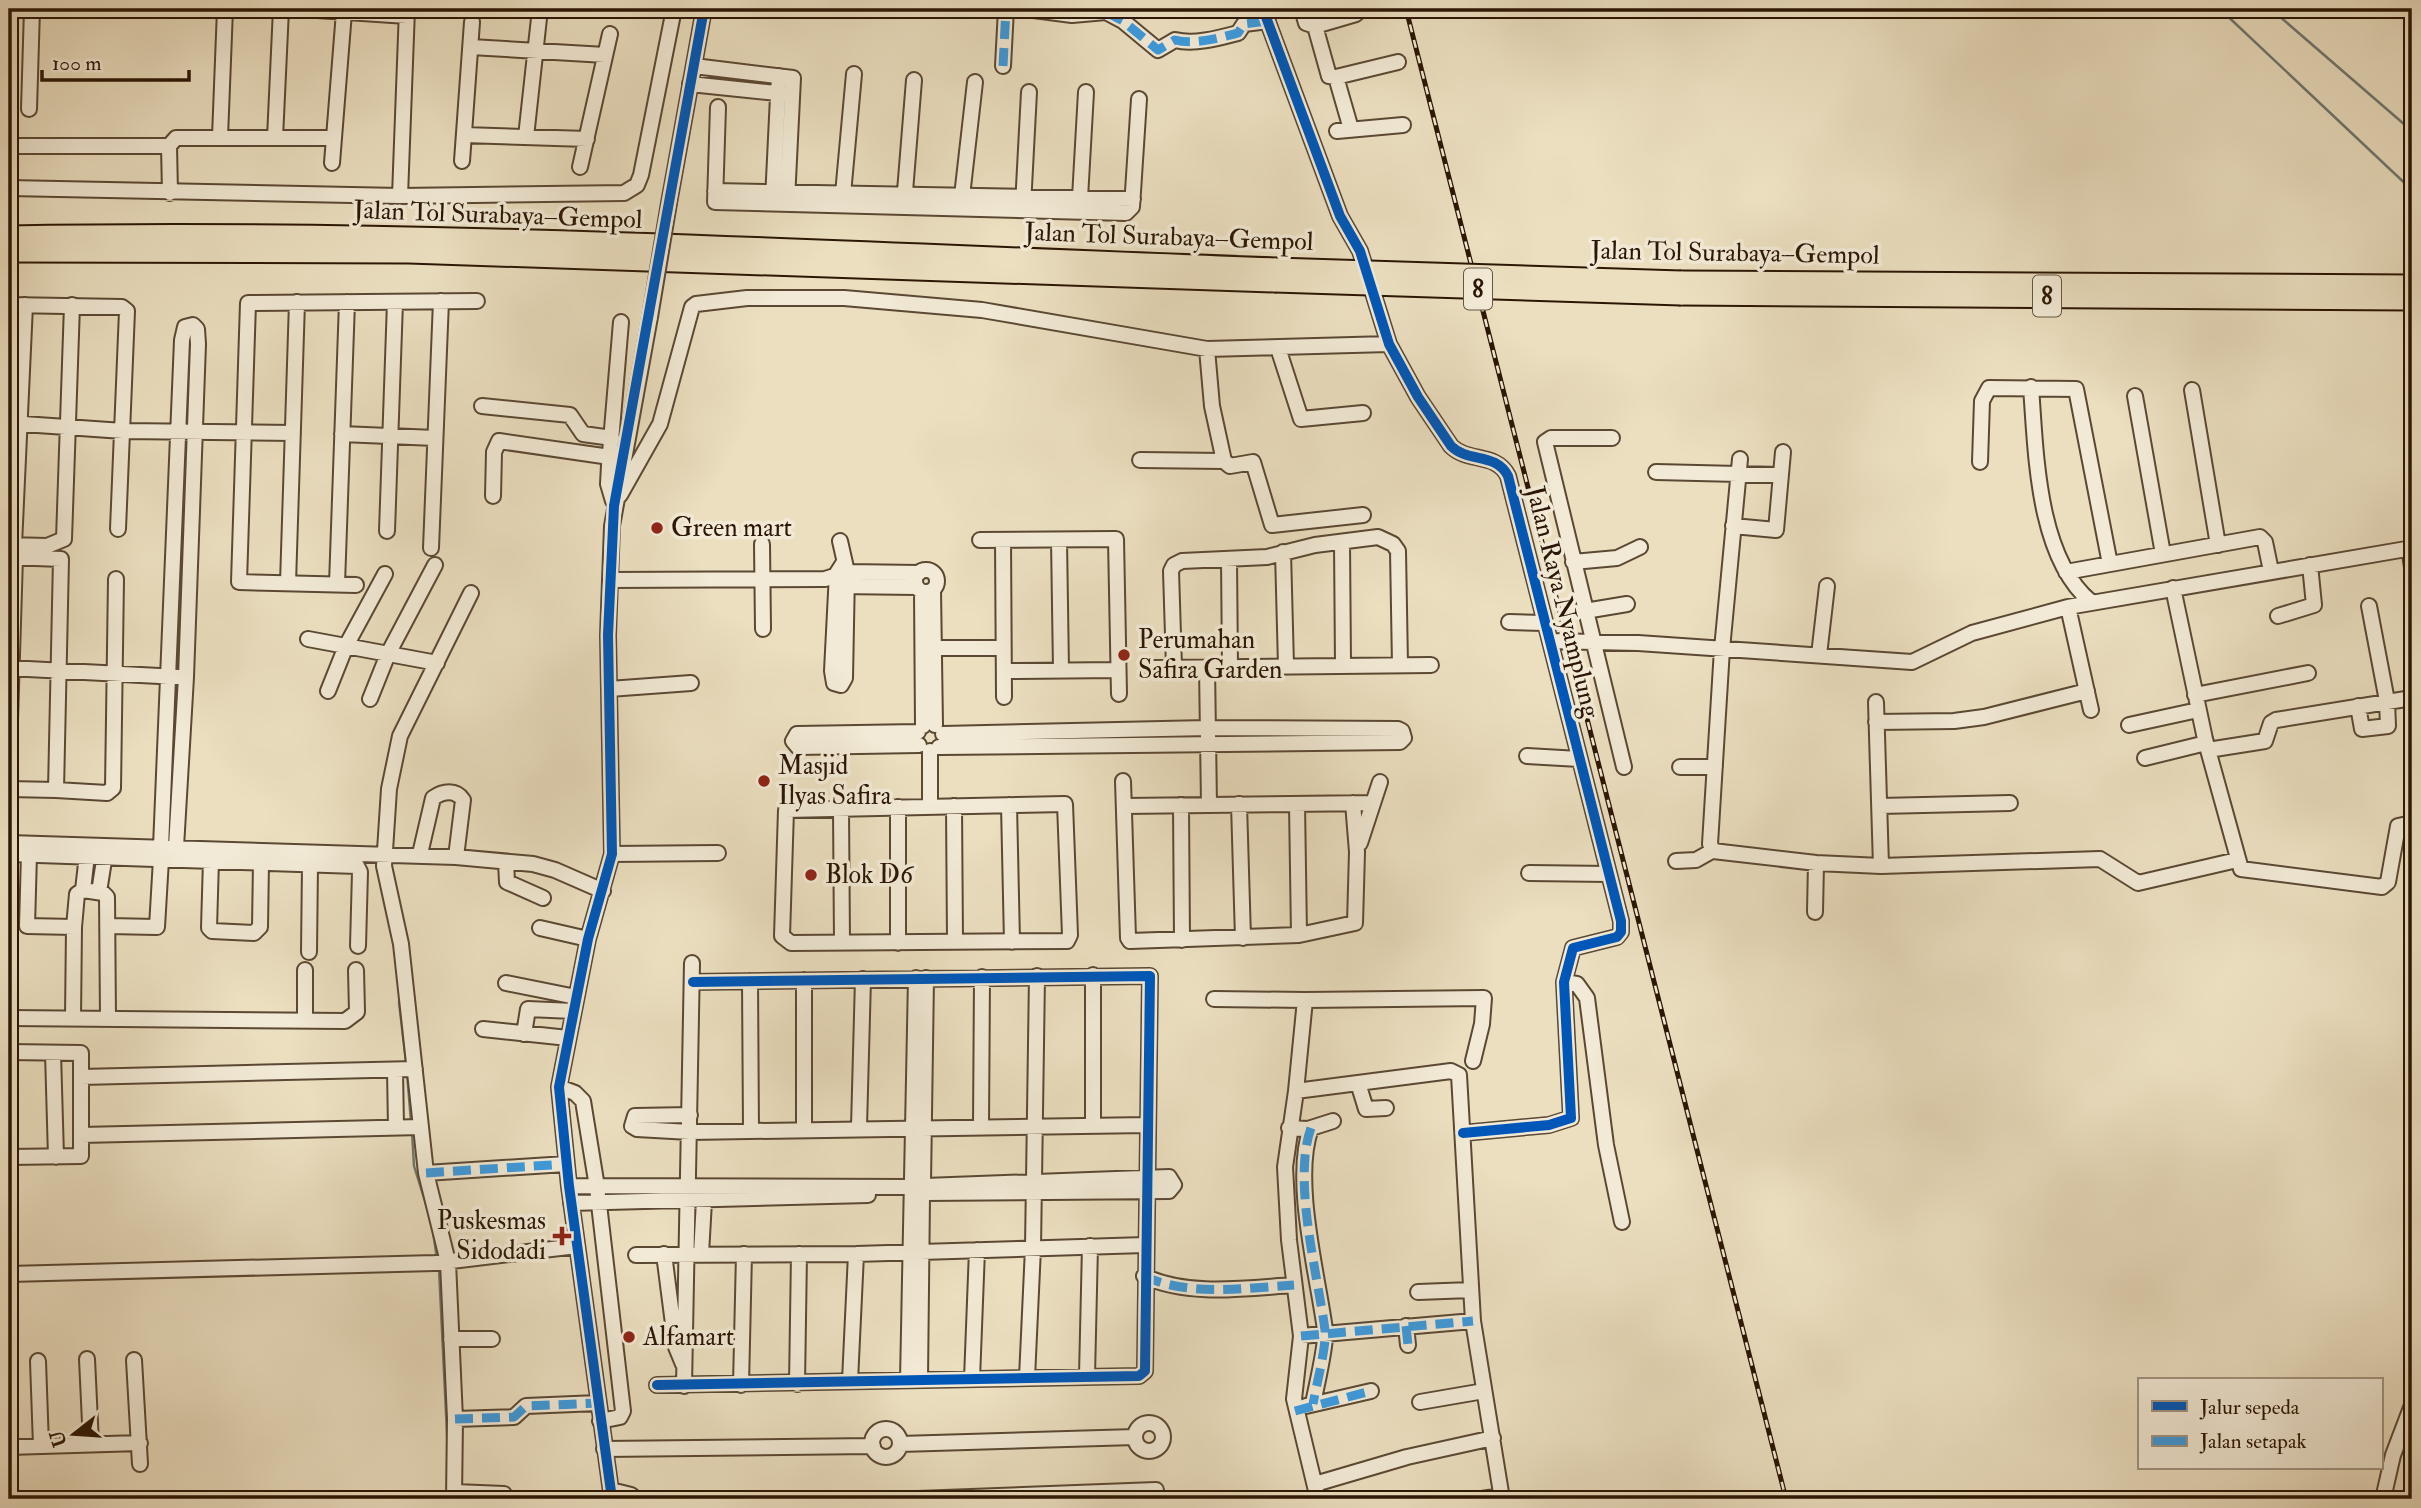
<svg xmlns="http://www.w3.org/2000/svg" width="2421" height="1508" viewBox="0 0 2421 1508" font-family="'IM FELL Double Pica',serif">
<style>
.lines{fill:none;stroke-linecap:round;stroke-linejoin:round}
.stream{stroke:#6f7872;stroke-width:2.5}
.minor-casing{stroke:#5b4833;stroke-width:18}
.highway-casing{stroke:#2b1604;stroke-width:23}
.minor{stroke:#f2ead6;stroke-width:14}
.highway{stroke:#ebdfc0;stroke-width:19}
.rail-casing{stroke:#2b1604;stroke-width:5}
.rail{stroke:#f2ead6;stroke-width:2.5;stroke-dasharray:8;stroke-linecap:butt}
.minor-bridge-casing{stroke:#5b4833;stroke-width:18;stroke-linecap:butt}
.highway-bridge-casing{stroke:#2b1604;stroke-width:23;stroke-linecap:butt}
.minor-bridge{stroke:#f2ead6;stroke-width:14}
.highway-bridge{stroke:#ebdfc0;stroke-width:19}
.quiet{stroke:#3d9add;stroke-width:9;stroke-dasharray:18 9;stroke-linecap:butt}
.cycleway-casing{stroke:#f2ead6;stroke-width:15}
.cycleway{stroke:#0057b8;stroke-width:10}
.poi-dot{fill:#8f2418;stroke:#f2ead6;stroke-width:2.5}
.labels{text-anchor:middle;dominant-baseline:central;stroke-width:7;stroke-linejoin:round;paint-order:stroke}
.shield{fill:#f2ead6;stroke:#675643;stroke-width:2}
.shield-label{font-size:24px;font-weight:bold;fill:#2b1604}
.street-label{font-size:26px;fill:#2b1604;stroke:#f2ead6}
.poi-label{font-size:26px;fill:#2b1604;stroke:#f2ead6;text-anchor:start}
</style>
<rect width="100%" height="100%" fill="#ebdfc0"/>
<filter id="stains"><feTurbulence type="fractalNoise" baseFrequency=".00286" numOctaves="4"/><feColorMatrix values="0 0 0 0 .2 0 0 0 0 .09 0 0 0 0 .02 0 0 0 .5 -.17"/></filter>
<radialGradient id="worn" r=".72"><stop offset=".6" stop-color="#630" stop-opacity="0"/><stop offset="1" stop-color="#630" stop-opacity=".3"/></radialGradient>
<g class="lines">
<!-- stream -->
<path class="stream" d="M2220,9l192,181
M2271,9l141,122
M399,1002l7,60
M407,1073l4,49
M412,1132l2,34 16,51
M433,1231l4,28
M439,1269l9,185"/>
<defs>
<path id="minor" d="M302,9l105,7
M1026,9l46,6 34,-3 17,9 35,29 17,-10c19,5 44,-2 63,-7l6,-9 24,-3
M1263,9l77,207 20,35 29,93 29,53 33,49c17,17 45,6 57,30l113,445v11l-4,5 -44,11 -9,34 7,136 -22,7 -86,8
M1302,9l4,14 9,3 14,50 7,1 15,52
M1315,26l41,-12 4,-5
M471,47l134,8
M694,66l99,12 -6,122
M1003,66l3,-57
M1336,77l62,-15
M690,84l96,10
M718,107l-3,95 411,11 6,-6 7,-108
M29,109l3,-100
M1337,131l66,-6
M464,135l123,4
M220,137l5,-128
M526,137l14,-128
M275,138l6,-129
M9,146h160
M462,161l10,-139
M332,163l12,-151
M580,167l30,-133
M9,188l391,8 224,-3 13,-8 4,-10 33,-166
M715,191l418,8
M170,193l-1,-47 7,-8h158
M843,194l11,-120
M400,196l7,-187
M962,196l13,-114
M1080,198l6,-106
M773,200l6,-124
M669,203l35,-194
M904,204l10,-124
M1023,206l6,-114
M9,305l113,2 5,4 -9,218
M1278,348l23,71 62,-6
M1207,349l5,57 12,55
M2031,387c5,66 6,170 60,215
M2192,390l26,155
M2135,396l28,158
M482,406l88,9 13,19 29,4
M9,423l114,8 170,2
M342,434l93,4
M1612,438h-61l-6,4 79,325
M1740,459l-18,190 -12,195 3,7 103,12 65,3 219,-7 38,24 99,-23
M1140,460l84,1 6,5 23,-4 19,63 91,-10
M1980,462l2,-61 7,-13 87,1 34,175
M1656,472l125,3
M620,495l40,-71 32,-117 4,-3 51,-6h97l138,12 225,39 182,-5
M493,496l1,-44 5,-11 111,16
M613,501l-5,-17 1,-19 12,-143
M1733,526l43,4 7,-78
M387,531l8,-229
M980,540l136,-1 3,155
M1003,540l1,157
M1059,540l2,130
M840,541l7,31 -2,106 -4,7 -7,-2 -2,-12 5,-98 7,-11
M1342,542l1,123
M762,544l1,85
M9,545l38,1 17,-7 8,-234
M14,545l11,-240
M431,548l10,-247
M2409,548l3,19
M1283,552l3,114
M9,557l52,2 -5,231 51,3 6,-5 3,-209
M1229,559l1,108
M1573,562l44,-4 23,-11
M915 581a11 11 0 1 1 22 0a11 11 0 1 1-22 0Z
M2066,572l194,-35 5,5 6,29
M610,580l215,-1 22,-7 72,1
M288,583l9,-281
M337,584l10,-282
M356,585l-117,-3 9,-279 229,-2
M838,586l79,1
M2173,588l32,151 36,130 141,18 6,-5 10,-56 14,-3
M933,590l2,135
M922,592l1,134
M2068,607l23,103
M1585,611l42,-7
M2278,616l36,-11 -4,-40
M1509,622l35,1
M308,639l129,24
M1550,641l88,2 274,19 60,-29 96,-26 344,-59
M935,648h68
M1819,655l8,-69
M1174,667l-3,-96 3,-6 8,-4 85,-4 48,-12 63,-8 15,7 5,7 2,114
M1207,667l2,138
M9,668l169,9
M1151,668l280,-3
M1004,671l114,-1
M609,689l82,-6
M328,691l18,-45 39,-72
M2195,695l113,-22
M370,699l18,-45 47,-89
M1876,702l5,164
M2358,706l4,23 26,-3 -1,-25 -18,-95
M1876,722l78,-1 30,-4 103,-26
M2129,725l69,-15
M918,732l-121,2 -4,7 5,6 121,-2
M939,747l461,-5 4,-4 -2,-7 -4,-2 -191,-1 -264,6
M2208,750l57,-9 6,-18 5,-3 136,-22
M9,753l6,-196
M1527,756l52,3
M2145,758l61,-15
M1680,767h35
M1123,781l5,157 2,3 169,-6 56,-12 2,-71 -4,-49
M9,789l47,1
M1065,804l5,131 -3,6 -276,2 -9,-7 4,-126z
M1239,804l4,134
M1297,804l2,131
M1009,805l3,137
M1181,805l1,135
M930,806v-55
M954,806l1,135
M1124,806l248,-3
M1880,806l130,-3
M898,807v136
M841,809l1,134
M9,843l447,14 77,7 22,6 48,21
M1360,843l20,-61
M161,847l21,-507 3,-13 8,-2 4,4 1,15 -12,333 -10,170
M9,854l348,12 3,6 -2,74
M29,854l-2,72 47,1
M420,854l13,-56c10,-7 23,-9 30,2l-7,57
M612,854l106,-1
M211,860l-2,68 3,3 42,2 6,-6 1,-65
M1676,861l20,-1 16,-9
M506,862l1,20 36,16
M1529,873l80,1
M83,890l5,-44
M99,892l7,-44
M1815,912l1,-49
M108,926l49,1 4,-68
M540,928l48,11
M309,952l1,-87
M750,981l1,149
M1564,982l13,2 10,14 19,147 16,77
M506,983l70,14
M1214,999l91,1
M9,1018l336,3 12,-9 -1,-42
M73,1019l1,-92 3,-33 6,-4 20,3 4,4 1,122
M305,1021v-51
M483,1029l85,9
M524,1034l4,-25 45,2
M9,1052l72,1v103l-72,1
M53,1053l3,104
M395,1070l1,58
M81,1077l334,-8
M1358,1083l8,26 20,-1
M559,1087l16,6 8,8 14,86 26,224 -3,6 -20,4
M1296,1091l9,-91 179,-2 -2,26 -9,37
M690,1115l-55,1 -3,10 5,3 53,3 458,-7
M1093,1124v-149
M859,1127l4,-148
M981,1127l1,-150
M1289,1128l19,1 25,-8
M1311,1128c-19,52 7,148 14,202 2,14 -9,57 -12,74
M804,1129v-149
M81,1135l340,-8
M426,1173l140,-9
M569,1186l342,1
M925,1193l244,-2 5,-6 -5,-8 -244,9
M571,1203l297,-8
M664,1254l12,93 7,17
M701,1254l3,-53
M636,1255l220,-1 289,-9
M9,1274l426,-11 142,-17
M1144,1276c44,21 102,12 150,9
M1418,1292l53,-2
M1406,1326l2,19
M1301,1336l172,-15
M451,1339h41
M87,1359l4,85
M134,1360l6,104
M38,1361l3,85
M1087,1376l3,-130
M1027,1378l6,-130 4,-272
M920,1379l2,-183 4,-6 -3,-7 3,-205
M972,1379l5,-129
M908,1380l8,-402
M850,1381l6,-127
M797,1384l2,-130
M657,1385l482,-9 6,-5 5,-395 -457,6
M741,1385l3,-131
M684,1386l8,-423
M1420,1402l64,-11
M1306,1406l65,-15
M455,1419l59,-2 12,-11 72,-3
M1135 1437a14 14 0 1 1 28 0a14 14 0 1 1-28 0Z
M872 1443a14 14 0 1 1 28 0a14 14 0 1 1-28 0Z
M900,1444l235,-7
M9,1447l131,-4
M604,1449l269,-3
M1315,1484l92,-27 86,-19
M611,1490l20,5 5,4
M455,1492l49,2
M454,1499l1,-80 -7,-157 -22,-89 -25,-229 -17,-78 5,-77 11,-53 71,-143
M612,1499l-43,-313 -10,-99 29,-148 24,-85 -4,-219 4,-109 38,-209
M917,1499l239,-9
M1318,1499l-24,-100 7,-63 -12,-96 -4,-73 11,-76 155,-20 8,4 14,246 29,178
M1482,1499l19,-3
M2383,1499l10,-44 19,-50"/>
<path id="highway" d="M9,236c422,-8 845,17 1267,32
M9,252l400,1 866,29
M1681,281l731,4
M1681,295l731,5"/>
</defs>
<!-- minor casing -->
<use href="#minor" class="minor-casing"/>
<!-- highway casing -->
<use href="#highway" class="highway-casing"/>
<!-- minor -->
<use href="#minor" class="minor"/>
<!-- highway -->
<use href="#highway" class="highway"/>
<defs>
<path id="rail" d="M1406,9l380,1490"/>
</defs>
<!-- rail casing -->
<use href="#rail" class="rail-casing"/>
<!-- rail -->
<use href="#rail" class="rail"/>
<defs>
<path id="minor-bridge" d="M650,317l19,-114"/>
<path id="highway-bridge" d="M1276,268l405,13
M1275,282l406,13"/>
</defs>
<!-- minor-bridge casing -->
<use href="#minor-bridge" class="minor-bridge-casing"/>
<!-- highway-bridge casing -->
<use href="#highway-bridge" class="highway-bridge-casing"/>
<!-- minor-bridge -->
<use href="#minor-bridge" class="minor-bridge"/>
<!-- highway-bridge -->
<use href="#highway-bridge" class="highway-bridge"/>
<!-- quiet -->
<path class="quiet" d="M1026,9l46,6 34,-3 17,9 35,29 17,-10c19,5 44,-2 63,-7l6,-9 24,-3
M1003,66l3,-57
M1311,1128c-19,52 7,148 14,202 2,14 -9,57 -12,74
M426,1173l140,-9
M1144,1276c44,21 102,12 150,9
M1406,1326l2,19
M1301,1336l172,-15
M1295,1411l76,-20
M455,1419l59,-2 12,-11 72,-3"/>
<defs>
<path id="cycleway" d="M1263,9l77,207 20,35 29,93 29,53 33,49c17,17 45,6 57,30l113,445v11l-4,5 -44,11 -9,34 7,136 -22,7 -86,8
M657,1385l482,-9 6,-5 5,-395 -457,6
M612,1499l-43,-313 -10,-99 29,-148 24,-85 -4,-219 6,-129 90,-497"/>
</defs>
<!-- cycleway casing -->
<use href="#cycleway" class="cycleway-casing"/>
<!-- cycleway -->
<use href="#cycleway" class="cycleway"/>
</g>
<!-- markers -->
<g class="poi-dot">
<circle cx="657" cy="528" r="7"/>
<circle cx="1124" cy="655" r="7"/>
<circle cx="764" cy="781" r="7"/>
<circle cx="811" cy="875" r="7"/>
<path d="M558.5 1225.5h7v7h7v7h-7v7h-7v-7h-7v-7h7z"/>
<circle cx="629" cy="1337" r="7"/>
</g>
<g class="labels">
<!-- shield labels -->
<g class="shield">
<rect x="1464" y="268.5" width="28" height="41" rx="5"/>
<rect x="2033" y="275.5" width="28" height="41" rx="5"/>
</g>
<g class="shield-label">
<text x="1478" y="289">8</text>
<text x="2047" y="296">8</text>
</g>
<!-- street labels -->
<g class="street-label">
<text transform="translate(498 215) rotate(2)">Jalan Tol Surabaya–Gempol</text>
<text transform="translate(1169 237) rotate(2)">Jalan Tol Surabaya–Gempol</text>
<text transform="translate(1735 253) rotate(1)">Jalan Tol Surabaya–Gempol</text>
<text transform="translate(1563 602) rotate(76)">Jalan Raya Nyamplung</text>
</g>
<!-- poi labels -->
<g class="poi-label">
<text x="671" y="528">Green mart</text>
<text x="1138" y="640">Perumahan<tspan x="1138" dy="30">Safira Garden</tspan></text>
<text x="778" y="766">Masjid<tspan x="778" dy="30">Ilyas Safira</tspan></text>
<text x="825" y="875">Blok D6</text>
<text x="546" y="1221" text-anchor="end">Puskesmas<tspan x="546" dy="30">Sidodadi</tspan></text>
<text x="643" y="1337">Alfamart</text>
</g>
</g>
<!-- margin -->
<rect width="2421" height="1508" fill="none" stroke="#ebdfc0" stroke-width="35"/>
<rect x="10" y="10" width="2400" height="1487" fill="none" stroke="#2b1604" stroke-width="3.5"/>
<rect x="18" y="18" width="2386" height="1473" fill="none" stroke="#2b1604" stroke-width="2"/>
<!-- legend -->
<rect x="2138" y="1378" width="245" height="91" fill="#f2ead6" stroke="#a29582" stroke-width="2"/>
<rect x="2152" y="1401" width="35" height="10" fill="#0057b8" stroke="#a29582" stroke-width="2"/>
<text x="2200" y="1414" font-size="21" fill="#2b1604">Jalur sepeda</text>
<rect x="2152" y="1436" width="35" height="10" fill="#3d9add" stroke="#a29582" stroke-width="2"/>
<text x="2200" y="1448" font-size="21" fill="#2b1604">Jalan setapak</text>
<!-- north arrow -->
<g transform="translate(74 1434) rotate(253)" stroke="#f2ead6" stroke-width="5" paint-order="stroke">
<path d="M0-5L12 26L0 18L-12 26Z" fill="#2b1604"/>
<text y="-10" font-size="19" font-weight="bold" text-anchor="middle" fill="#2b1604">U</text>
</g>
<!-- scale -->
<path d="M42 70v10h147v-10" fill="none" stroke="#2b1604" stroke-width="3.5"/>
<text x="52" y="70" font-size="21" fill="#2b1604" stroke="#f2ead6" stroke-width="5" paint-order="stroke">100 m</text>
<rect width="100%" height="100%" filter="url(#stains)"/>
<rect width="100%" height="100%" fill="url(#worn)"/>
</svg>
